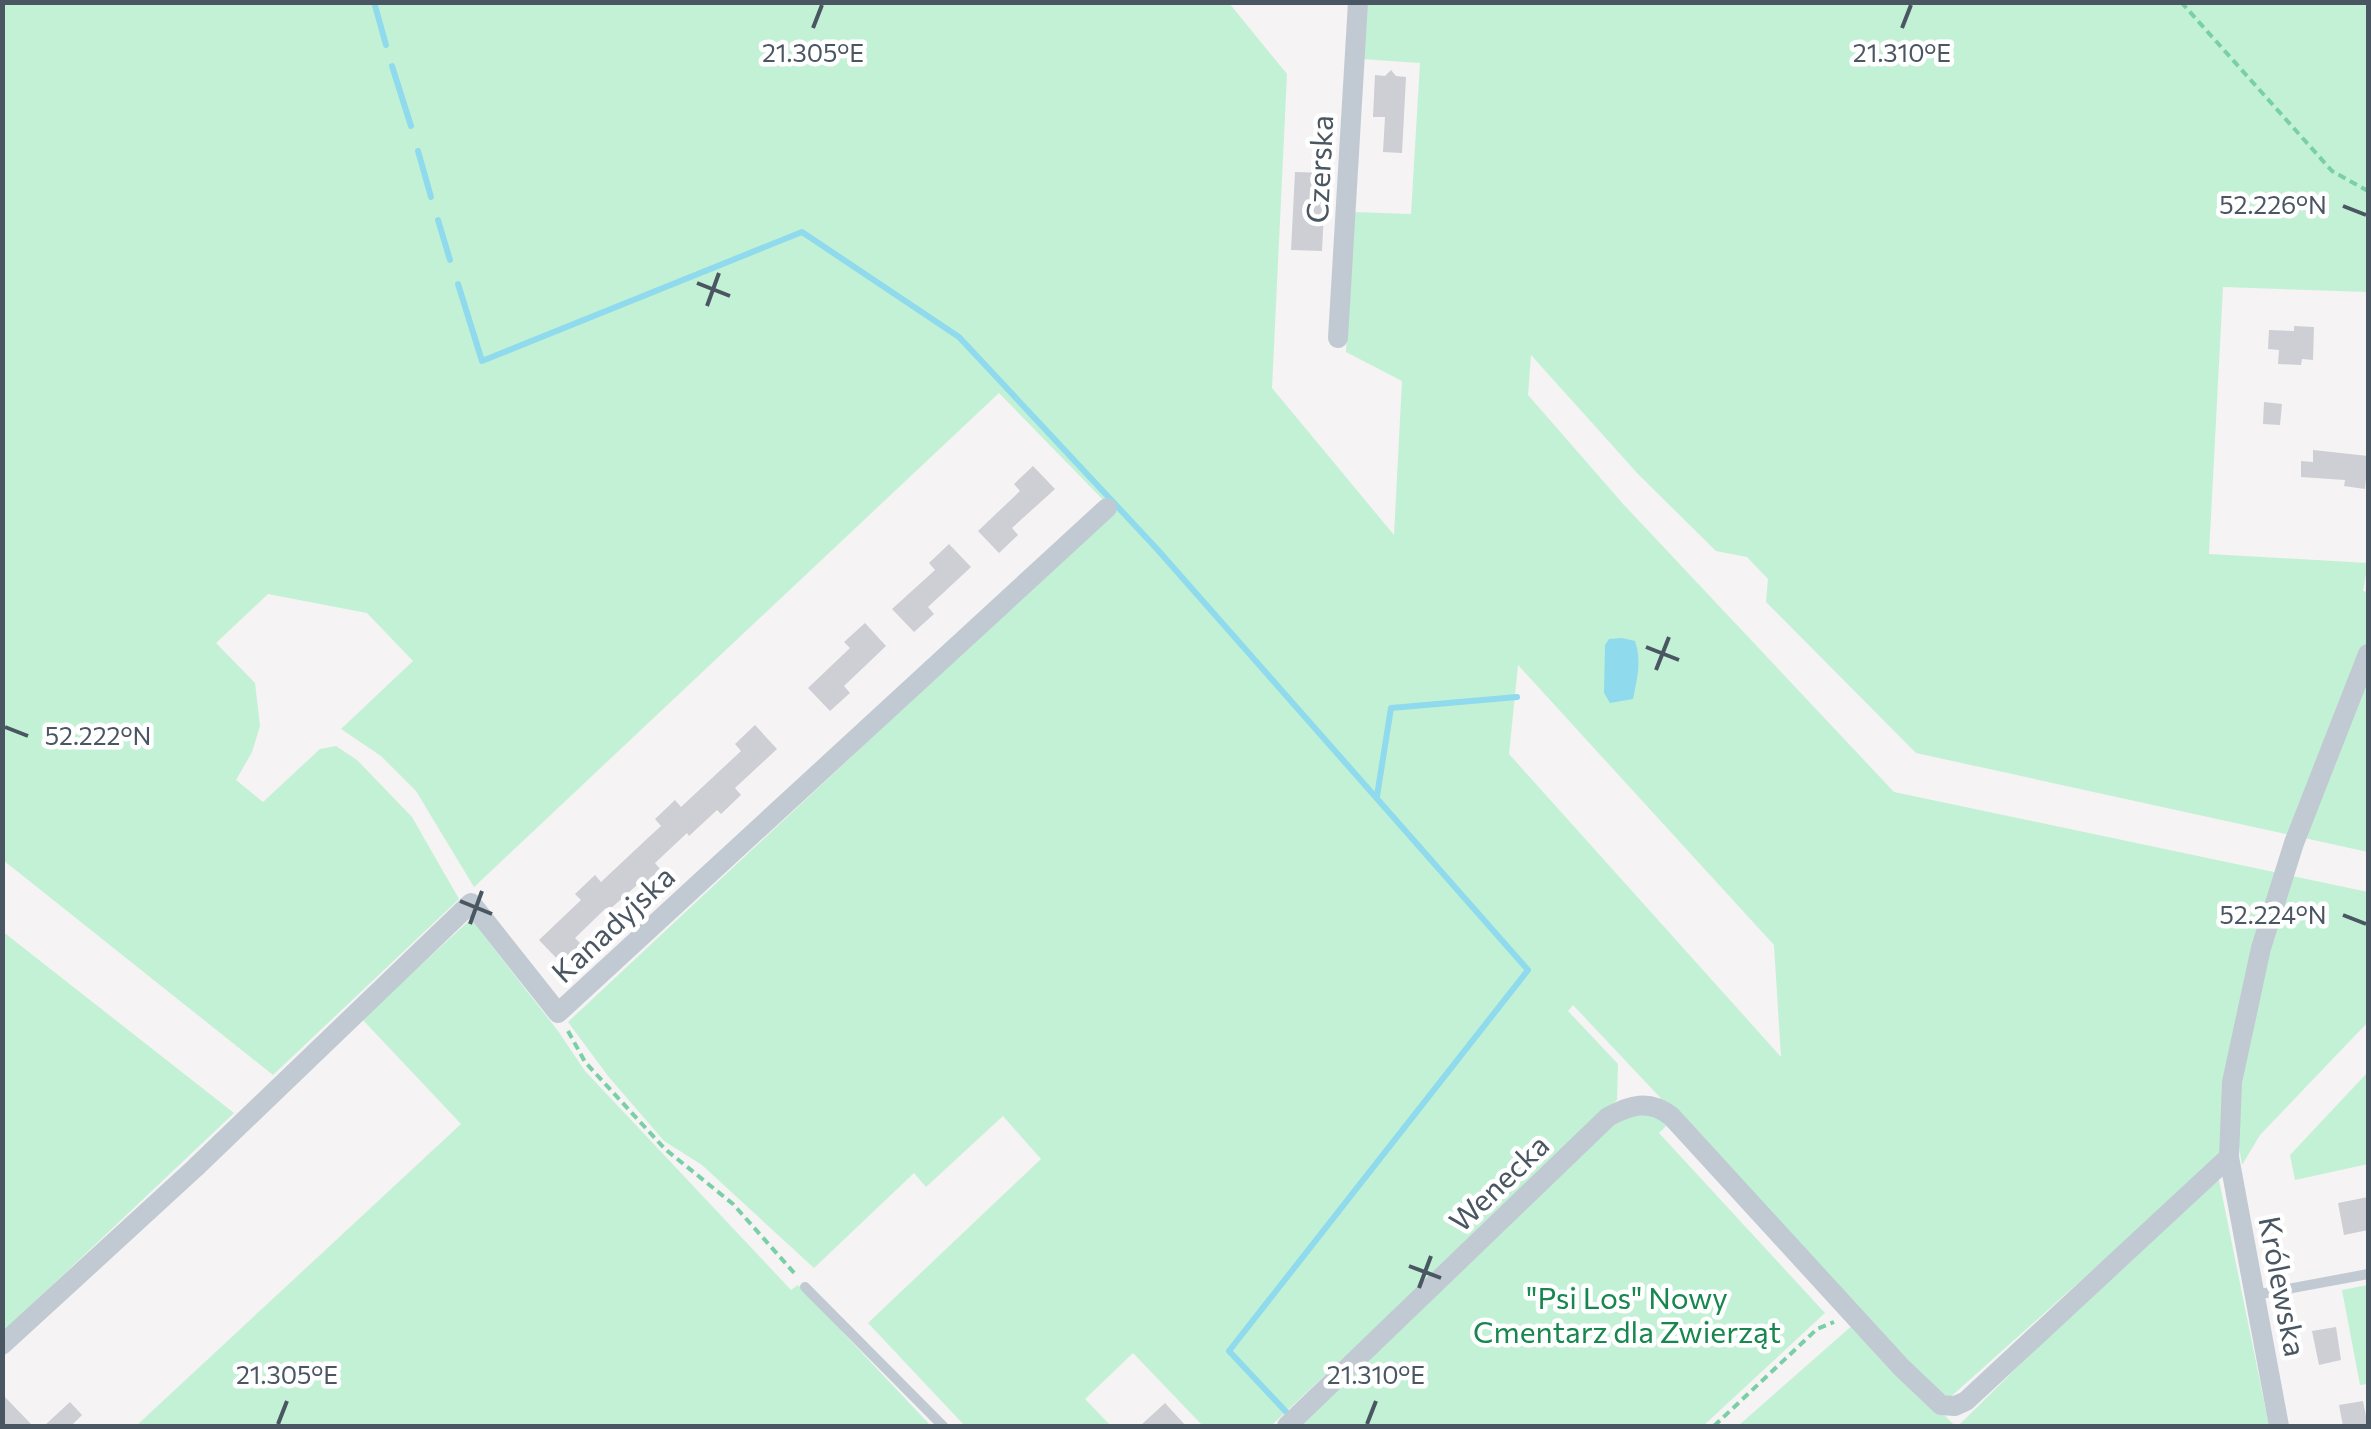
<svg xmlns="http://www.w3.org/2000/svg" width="2371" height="1429" viewBox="0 0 2371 1429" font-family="Commissioner,sans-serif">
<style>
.green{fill:#c3f1d5;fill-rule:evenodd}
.water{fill:#90daee}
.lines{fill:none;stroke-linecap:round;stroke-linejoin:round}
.stream{stroke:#90daee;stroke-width:6}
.building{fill:#cdcfd5}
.path{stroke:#7ad0a6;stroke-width:4;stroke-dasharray:8 5;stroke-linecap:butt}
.lane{stroke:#c1cad2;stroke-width:10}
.street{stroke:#c1cad2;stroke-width:20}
.ticks{fill:none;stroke:#4a5661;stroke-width:4}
.labels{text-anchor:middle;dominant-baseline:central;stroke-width:9;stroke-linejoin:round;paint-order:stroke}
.street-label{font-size:30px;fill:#4a5661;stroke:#fff}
.park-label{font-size:30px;fill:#17864f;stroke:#fff}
.ticks-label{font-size:25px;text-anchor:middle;fill:#4a5661;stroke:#fff;stroke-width:9;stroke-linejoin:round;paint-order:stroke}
</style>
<rect width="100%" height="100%" fill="#f5f3f3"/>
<!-- green -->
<path class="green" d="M2,3h1227l58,71 -15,314 122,147 8,-154 -56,-29 7,-140 58,2 9,-151 -59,-4 3,-56h1004v289l-145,-5 -14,267 159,9 -5,28 5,1v260l-452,-99 -150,-151 2,-23 -21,-22 -31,-6 -78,-77 -107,-119 -3,40 96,110 270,287 474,100v130l-108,113 -18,30 -4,-25 -292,261 -373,-396 -5,6 50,53 -1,36 -346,326h-68l-70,-73 -48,46 26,27h-146l-97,-103 173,-164 -38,-43 -77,71 -12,-14 -100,95 -112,-103 -38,-24 -56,-65 -40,-54 546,-511 -115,-118 -525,494 -58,-96 -35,-35 -40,-27 72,-68 -46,-48 -99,-19 -52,49 39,40 5,43 -8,26 -16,28 27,22 57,-53 16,-3 21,14 55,57 47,82 -186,176 -270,-215zM1518,665l256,280 7,112 -272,-303z
M471,919l87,112 27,40 206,219 7,-5 133,141h-795l325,-302 -99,-105z
M2,931l232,182 -231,219h-1z
M2368,1072v92l-73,16 -5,-25z
M1638,1110l33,11 -12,12 166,180 -122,113h-410l327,-310z
M2219,1180l50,246h-311l181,-179z
M2368,1285v99l-8,1 -18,-95z
M1855,1323l100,103h-217z"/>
<!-- water -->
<path class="water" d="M1622,638l13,3c7,19 2,39 -2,58l-23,4 -6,-10 1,-48 4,-6z"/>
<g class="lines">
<!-- stream -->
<path class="stream" d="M374,2l12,43
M392,66l19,60
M418,151l13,46
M438,220l12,40
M458,284l24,77 320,-129 157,105 198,212 371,421 -299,381 61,65
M1377,796l14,-88 126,-11"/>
</g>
<!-- building -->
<path class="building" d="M1391,70l5,6 10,1 -4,76 -19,-1 2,-35h-12l2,-42 10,1z
M1295,172l31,1 -4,78 -31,-1z
M2294,326l20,1 -1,33 -11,-1 -1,6 -23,-1 1,-14 -11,-1 1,-19 25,1z
M2264,402l18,2 -2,21 -17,-1z
M2313,450l55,6 -3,33 -21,-3 1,-6 -44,-3v-16l12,1z
M1033,466l22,23 -43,39 6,7 -19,18 -21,-22 42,-40 -6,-7z
M949,544l22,23 -43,40 6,7 -20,18 -22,-23 43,-39 -6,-7z
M865,623l21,23 -42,40 6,7 -20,18 -22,-23 42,-40 -6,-6z
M755,725l22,24 -42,39 6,7 -20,19 -4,-4 -28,26 -2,-3 -32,30 6,7 -20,18 -4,-3 -28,25 -3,-2 -31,30 6,6 -20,19 -22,-23 42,-40 -6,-6 20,-19 6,7 49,-46 11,-10 -6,-7 20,-19 6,7 60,-56 -6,-7z
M2368,1197v33l-24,5 -6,-32z
M2336,1327l5,33 -22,5 -7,-34z
M2,1394l31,32h-31z
M2363,1401l5,25h-25l-4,-21z
M70,1402l12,13 -11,11h-27z
M1165,1403l21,23h-46z"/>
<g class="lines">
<!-- path -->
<path class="path" d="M2181,2l151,169 36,20
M568,1031l17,31 80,87 68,55 63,71
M1714,1426l103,-97 17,-7"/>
<!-- lane -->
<path class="lane" d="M805,1287l138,139
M2255,1295l113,-21"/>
<!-- street -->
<path class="street" d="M1338,338l20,-336
M2,1345l193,-177 276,-265 87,110 549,-505
M1287,1426l321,-309c22,-12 41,-18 63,-1l230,251 40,38 14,1 11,-5 263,-244
M2279,1426l-50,-269 3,-75 29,-134 33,-105 74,-189"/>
</g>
<!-- ticks -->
<path class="ticks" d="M813,28l9,-23M1902,28l9,-23M2343,206l23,9M697,283l33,13M707,306l12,-33M1646,647l33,13M1656,670l13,-33M5,727l23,9M460,901l32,13M2343,915l23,9M470,924l12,-33M1409,1266l32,12M1419,1288l12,-32M278,1424l9,-23M1367,1424l9,-23"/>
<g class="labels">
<!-- street labels -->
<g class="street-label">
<text transform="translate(1318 169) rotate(-87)">Czerska</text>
<text transform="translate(612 923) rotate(-43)">Kanadyjska</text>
<text transform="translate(1498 1182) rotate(-44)">Wenecka</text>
<text transform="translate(2284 1286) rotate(79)">Królewska</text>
</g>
<!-- park labels -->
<g class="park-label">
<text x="1627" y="1296">"Psi Los" Nowy<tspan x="1627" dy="34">Cmentarz dla Zwierząt</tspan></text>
</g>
</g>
<g class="ticks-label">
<text x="813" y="62">21.305°E</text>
<text x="1902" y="62">21.310°E</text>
<text x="2273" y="214">52.226°N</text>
<text x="98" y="745">52.222°N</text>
<text x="2273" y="924">52.224°N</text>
<text x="287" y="1384">21.305°E</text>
<text x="1376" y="1384">21.310°E</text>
</g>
<!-- border -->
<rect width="2371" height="1429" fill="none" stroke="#4a5661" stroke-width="10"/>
</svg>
